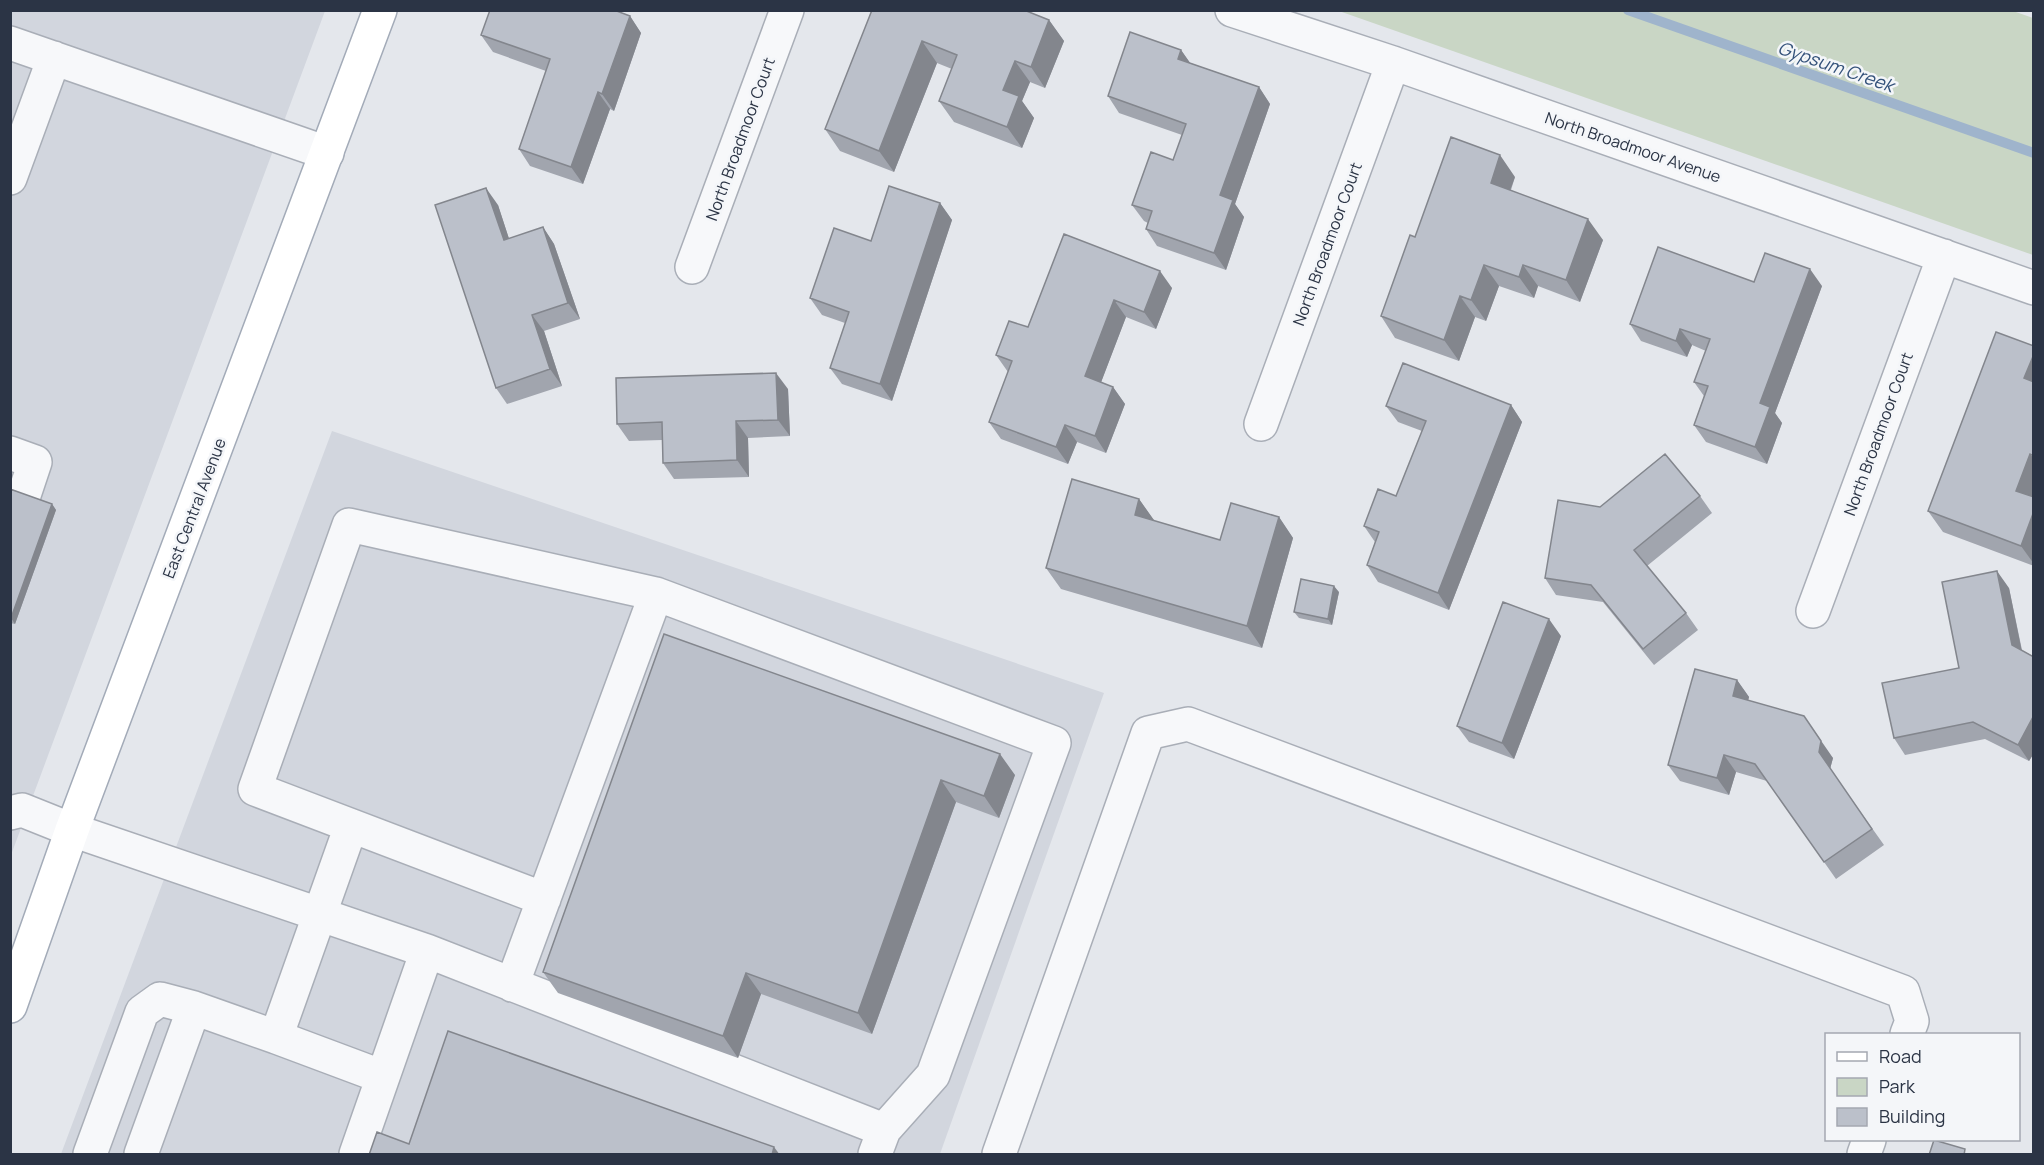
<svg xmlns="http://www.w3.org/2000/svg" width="2044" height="1165" viewBox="0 0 2044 1165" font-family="Manrope,sans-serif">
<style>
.built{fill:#d2d6de}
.green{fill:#c9d6c5}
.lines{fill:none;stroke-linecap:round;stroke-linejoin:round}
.stream{stroke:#9fb4cc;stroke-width:10}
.minor-casing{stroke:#a9aeb7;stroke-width:36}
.major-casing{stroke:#a3abb8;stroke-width:36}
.minor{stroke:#f7f8fa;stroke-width:33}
.major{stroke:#fff;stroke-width:33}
.wall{fill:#a1a5ae}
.shaded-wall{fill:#83868d}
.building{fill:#bbc0ca;stroke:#83868d;stroke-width:1.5}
.labels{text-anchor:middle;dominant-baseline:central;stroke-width:5;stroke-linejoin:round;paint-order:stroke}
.street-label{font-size:16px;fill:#2b3445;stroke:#f4f6f9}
.water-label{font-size:18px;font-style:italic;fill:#34527a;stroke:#f4f6f9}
</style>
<rect width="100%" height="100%" fill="#e4e7ec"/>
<!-- built -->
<path class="built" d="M11,11h314l-314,844z
M332,431l772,262 -164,461h-879z"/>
<!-- green -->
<path class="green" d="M1339,11h674l20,7v237z"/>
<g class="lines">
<!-- stream -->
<path class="stream" d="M1628,10l406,143"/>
<defs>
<path id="minor" d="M1232,10l161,53 641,225
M10,43l317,110
M10,178l44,-120
M692,267l95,-257
M1261,424l132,-361
M10,453l25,9 -12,36
M1813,611l131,-355
M10,813l12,-3 50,20 355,121 457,179 -9,24
M544,899l-289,-110 94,-264 307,69
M512,985l144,-391 398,149 -121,332 -49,55
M276,1037l107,40
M90,1154l52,-142 18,-13 34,9
M141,1154l53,-146 82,29 75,-211
M356,1154l71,-203
M999,1154l149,-421 40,-9 715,268 9,29 -5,13
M1864,1154l5,-14"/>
<path id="major" d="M10,1006l62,-176 308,-820"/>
</defs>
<!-- minor casing -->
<use href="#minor" class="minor-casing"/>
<!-- major casing -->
<use href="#major" class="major-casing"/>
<!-- minor -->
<use href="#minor" class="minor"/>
<!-- major -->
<use href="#major" class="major"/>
</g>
<!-- wall -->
<path class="wall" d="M872,10l177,10 15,21 -19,47 -15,-6 -8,19 12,17 -12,30 -68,-26 -15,-21 13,-32 -15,-6 -43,109 -54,-21 -15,-22z
M630,16l11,17 -27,78 -4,-2 -27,75 -53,-18 -11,-17 27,-78 -53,-19 -12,-17z
M1181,50l9,13 69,24 11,17 -35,100 9,13 -18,53 -69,-24 -11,-17 2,-6 -4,-2 -12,-16 41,-45 9,-25 -63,-22 -11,-17z
M1515,177l-4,13 92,50 -23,62 -42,-16 -4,12 -35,-12 -13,35 -11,-4 -16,44 -64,-23 -14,-22 34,-79z
M940,203l12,17 -60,181 -50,-17 -12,-16 15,-45 -23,-8 -12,-17 61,-57z
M498,205l11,34 34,-12 11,17 26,75 -36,12 18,55 -55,18 -11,-16z
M1064,234l108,54 -16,41 -30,-12 -25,65 12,5 12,17 -19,49 -29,-11 -9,22 -67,-25 -12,-17 19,-50 -12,-17 32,-28z
M1754,282l68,4 -47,127 7,10 -15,41 -61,-22 -12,-17 10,-29 -10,-14 12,-31 -14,-6 -5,12 -46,-16 -11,-17z
M2034,346v220l-91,-34 -15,-21z
M788,389l2,47 -42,2 1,39 -75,2 -11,-16 -1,-23 -33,1 -12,-17z
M1511,405l11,17 -73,188 -71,-28 -11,-17 8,-23 -11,-16 32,-30 26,-65 -24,-9 -12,-16z
M10,489l42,15 4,6 -41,114 -5,-1z
M1700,496l12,17 -65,53 39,47 12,17 -44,35 -51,-63 -47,-7 -11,-17 55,-71z
M1139,499l15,22 66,19 59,-23 14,21 -31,110 -201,-59 -15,-21z
M2009,588l13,62 12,7v96l-5,8 -44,-22 -80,16 -11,-17 65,-70z
M1339,592l-7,33 -33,-7 -5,-6z
M664,634l351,141 -16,43 -43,-16 -84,232 -111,-40 -23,64 -180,-65 -15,-21z
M1561,636l-47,123 -45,-17 -12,-16z
M1737,680l12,17 -1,3 85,58 -3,11 54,76 -48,34 -69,-98 -31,-9 -7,23 -49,-14 -12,-16z"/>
<!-- shaded-wall -->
<path class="shaded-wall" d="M630,16l11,17 -27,78 -12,-17z
M1049,20l15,21 -19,47 -14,-21z
M922,41l15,22 -43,109 -15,-21z
M1181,50l12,17 -15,-8z
M1015,61l15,21 -8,19 12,17 -12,30 -15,-21 -4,-37z
M1259,87l11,17 -35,100 9,13 -18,53 -12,-17 6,-58z
M598,92l12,17 -27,75 -12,-17z
M1500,155l15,22 -10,27 -14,-21z
M486,188l12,17 17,52 -11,-17z
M940,203l12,17 -60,181 -12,-17z
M1588,219l15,21 -23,62 -14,-22z
M543,227l11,17 26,75 -12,-16z
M1484,265l15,21 -13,35 -15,-21z
M1523,265l15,21 -4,12 -15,-21z
M1810,269l12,17 -47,127 7,10 -15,41 -12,-17 5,-44z
M1160,271l12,17 -16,41 -12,-17z
M1460,296l15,21 -16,44 -15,-21z
M1114,300l12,17 -29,76 -12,-17z
M532,315l12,16 18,55 -12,-17z
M1680,329l12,16 -5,12 -11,-16z
M2034,354v38l-10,-14z
M776,373l12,16 2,47 -12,-16z
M1113,387l12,17 -19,49 -11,-17z
M1511,405l11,17 -73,188 -11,-17z
M736,421l12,17 1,39 -12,-17z
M1065,425l12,17 -9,22 -12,-17z
M2030,454l4,5v47l-18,-15z
M1139,499l15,21 -4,17 -15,-22z
M52,504l4,6 -41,114 -4,-6z
M2034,511v53l-13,-18z
M1279,517l14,21 -31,110 -15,-22z
M1997,571l12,17 15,74 -12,-17z
M1334,586l5,6 -7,33 -4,-6z
M1549,619l12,17 -47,123 -12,-16z
M1737,680l12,17 -4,16 -12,-17z
M2034,715v38l-5,8 -11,-16z
M1804,716l29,42 -3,11 -11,-17z
M1000,754l15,21 -16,43 -15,-22z
M1724,755l12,17 -7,23 -12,-17z
M941,780l15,22 -84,232 -14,-21z
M746,973l15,21 -23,64 -15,-22z
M774,1147l6,8h-8z"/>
<!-- building -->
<path class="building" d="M490,10h124l16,6 -28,78 -4,-2 -27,75 -52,-18 31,-90 -69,-24z
M872,10h152l25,10 -18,47 -16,-6 -12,29 16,6 -12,31 -68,-26 18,-46 -35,-14 -43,110 -54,-22z
M1130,32l51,18 -3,9 81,28 -39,108 13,5 -19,53 -68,-24 6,-18 -20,-6 19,-53 22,8 13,-36 -78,-28z
M1451,137l49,18 -9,28 97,36 -22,61 -43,-15 -4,12 -35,-12 -13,35 -11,-4 -16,44 -63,-24 29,-81 5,2z
M889,186l51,17 -60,181 -50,-16 19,-56 -39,-14 24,-70 37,13z
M486,188l18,52 39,-13 25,76 -36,12 18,54 -54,19 -61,-183z
M1064,234l96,37 -16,41 -30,-12 -29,76 28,11 -18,49 -30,-11 -9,22 -67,-25 23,-61 -16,-6 13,-34 19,6z
M1658,247l96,35 11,-29 45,16 -50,134 10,4 -15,40 -61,-22 14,-39 -14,-4 16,-43 -30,-10 -4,12 -46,-17z
M1996,332l38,14v8l-10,24 10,4v74l-4,-2 -14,37 18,6v14l-13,35 -93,-35z
M1403,363l108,42 -73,188 -71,-28 12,-33 -15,-6 14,-37 18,7 30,-75 -40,-15z
M776,373l2,47 -42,1 1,39 -74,3 -1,-41 -45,2 -1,-46z
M1665,454l35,42 -66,54 52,63 -43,36 -52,-64 -46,-7 13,-78 42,7z
M1072,479l67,20 -4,16 85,25 11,-37 48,14 -32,109 -201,-58z
M10,489l42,15 -41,114h-1z
M1997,571l15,74 22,12v58l-16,30 -45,-23 -79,16 -12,-55 77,-15 -17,-86z
M1301,579l33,7 -6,33 -34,-7z
M1503,602l46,17 -47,124 -45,-17z
M664,634l336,120 -16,42 -43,-16 -83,233 -112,-40 -23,63 -180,-64z
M1695,669l42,11 -4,16 71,20 17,25 -2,11 53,77 -48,33 -69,-98 -31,-9 -7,23 -49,-13z
M448,1031l326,116 -2,8h-403l8,-23 32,12z
M1934,1140l31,9 -1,6h-35z"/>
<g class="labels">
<!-- street labels -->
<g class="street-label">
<text transform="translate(740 139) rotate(-70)">North Broadmoor Court</text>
<text transform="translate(1633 147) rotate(19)">North Broadmoor Avenue</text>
<text transform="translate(1327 244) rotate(-70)">North Broadmoor Court</text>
<text transform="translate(1878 434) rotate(-70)">North Broadmoor Court</text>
<text transform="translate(194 508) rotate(-69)">East Central Avenue</text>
</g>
<!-- water labels -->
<g class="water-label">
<text transform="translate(1836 66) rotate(19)">Gypsum Creek</text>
</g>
</g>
<!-- border -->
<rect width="2044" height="1165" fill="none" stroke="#2b3445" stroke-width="24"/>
<!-- legend -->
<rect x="1825" y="1033" width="195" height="108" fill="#f4f6f9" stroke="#a4a8b1" stroke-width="1.5"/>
<rect x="1837" y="1052" width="30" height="9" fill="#ffffff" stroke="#a4a8b1" stroke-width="1.5"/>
<text x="1879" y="1063" font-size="18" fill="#2b3445">Road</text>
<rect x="1837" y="1078" width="30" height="18" fill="#c9d6c5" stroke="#a4a8b1" stroke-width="1.5"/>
<text x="1879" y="1093" font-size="18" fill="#2b3445">Park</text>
<rect x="1837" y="1108" width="30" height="18" fill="#bbc0ca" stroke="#a4a8b1" stroke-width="1.5"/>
<text x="1879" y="1123" font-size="18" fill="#2b3445">Building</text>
</svg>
